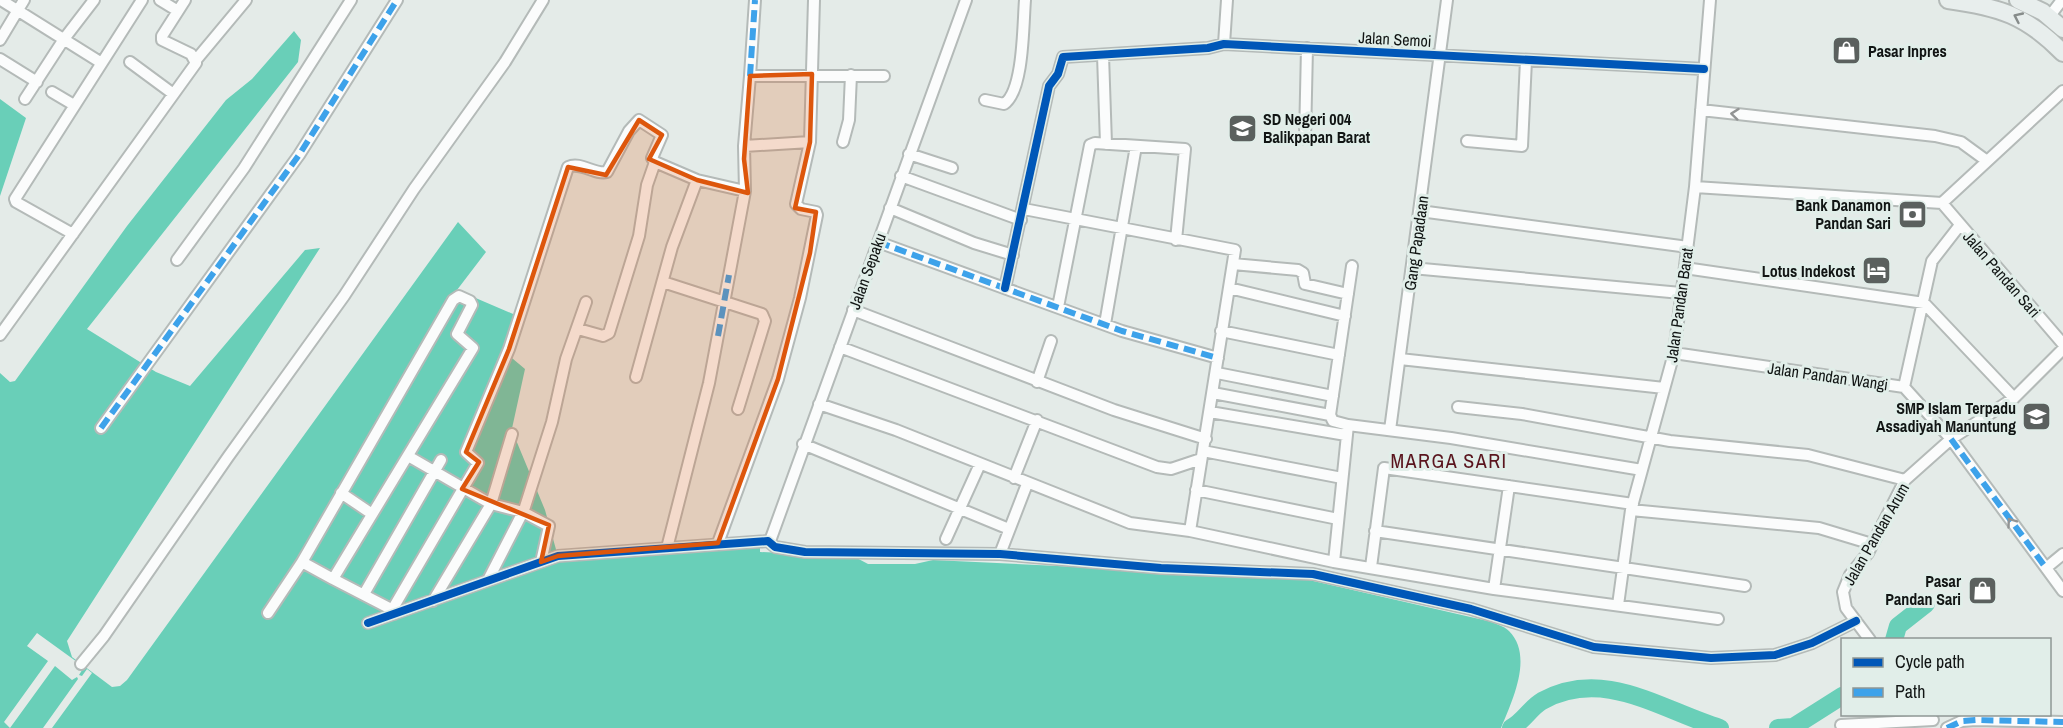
<svg xmlns="http://www.w3.org/2000/svg" width="2063" height="728" viewBox="0 0 2063 728" font-family="'Archivo Narrow',sans-serif">
<style>
.water{fill:#69cfb8}
.pier{fill:#e4ebe8}
.lines{fill:none;stroke-linecap:round;stroke-linejoin:round}
.river{stroke:#69cfb8;stroke-width:18}
.minor-casing{stroke:#b4bab8;stroke-width:14}
.secondary-casing{stroke:#b4bab8;stroke-width:20}
.minor{stroke:#fbfcfc;stroke-width:10}
.secondary{stroke:#e8eeed;stroke-width:16}
.quiet{stroke:#3da2ea;stroke-width:6;stroke-dasharray:12 6;stroke-linecap:butt}
.cycleway-casing{stroke:#e1eee9;stroke-width:11}
.cycleway{stroke:#0057b8;stroke-width:8}
.oneway{stroke:#878c8b}
.oneway2{stroke:#929494}
.marked{fill:#dd560c;fill-opacity:0.2;stroke:#dd560c;stroke-width:4.5;stroke-linejoin:round}
.labels{text-anchor:middle;dominant-baseline:central;stroke-width:6;stroke-linejoin:round;paint-order:stroke}
.street-label{font-size:16px;fill:#111514;stroke:#e1eee9}
.poi-label{font-size:16px;font-weight:bold;fill:#111514;stroke:#e1eee9;text-anchor:end}
.quarter-label{font-size:20px;letter-spacing:1.5px;fill:#5a151e;stroke:#e1eee9}
</style>
<rect width="100%" height="100%" fill="#e4ebe8"/>
<!-- water -->
<path class="water" d="M294,31l7,9 -3,22 -211,267 69,43 34,14 115,-136 15,-2 -253,393 5,16 40,30 8,-1 7,-6 331,-458 28,30 -29,38 63,27 -13,37 18,15 -14,64 5,7 29,70 12,43 203,-11v10l93,4 15,8h47l18,-4 352,17 24,3 179,41c6,2 16,5 21,10 25,25 3,70 -8,97h-1501v-355l10,9 5,-1 112,-155 99,-126 26,-21z
M0,99l26,19 -26,78z"/>
<!-- pier -->
<path class="pier" d="M37,633l47,34 -5,8 3,1 5,-7 5,4 -40,55h-9l35,-49 -1,-2 -5,3 -17,-14 -45,62 -6,-6 44,-61 -21,-15z"/>
<g class="lines">
<!-- river -->
<path class="river" d="M1894,640l4,-14 28,-22
M1511,728c13,-7 19,-20 31,-27 62,-34 119,9 178,27
M1778,728l15,-1 49,-31"/>
<defs>
<path id="minor" d="M1,0l99,62
M178,11l7,-11
M2049,17l13,-17
M0,40l24,-40
M1224,44l3,-44
M1103,55l3,89
M0,59l37,23
M196,60l50,-60
M130,62l42,31
M750,76l5,-76
M52,92l22,13
M25,99l39,-60 30,-39
M985,100l19,4c20,-13 19,-81 21,-104
M1701,110l234,26 26,6 26,19
M1305,139l2,-91
M1467,141l55,5 4,-86
M843,142l6,-22 2,-45
M744,146l66,-4
M909,154l43,14
M901,176l120,44
M1695,187l247,16 121,-112
M1942,203l121,141
M890,208l84,35 39,12
M1024,209l211,41 -45,281
M1420,211l268,36
M73,234l-57,-32 -1,-3 127,-199
M878,242l244,89 96,27
M177,260l67,-92 107,-168
M1233,264l65,6 5,3 2,11 43,10
M1412,268l269,25
M1685,268l239,35 90,95
M663,282l99,32 3,7 -27,88
M1005,288l44,-202 9,-12 5,-17 145,-9 16,-4 480,25
M1229,288l116,28
M1058,307l32,-162 5,-2 90,6 -9,91
M853,310l261,100 92,29
M1105,324l31,-178
M578,329l25,7 6,-3 30,-97 8,-51 8,-23
M1221,331l118,24
M0,335l196,-272 -5,-9 -29,-14v-4l16,-25 -18,-11
M840,347l317,120 14,2 30,-10
M1674,353l230,34 47,52 112,152
M1400,359l264,29
M1217,373l116,23
M636,377l36,-130 25,-67
M1037,382l14,-41
M1904,387l28,-126 28,-36
M1213,393l117,22
M819,404l77,26 234,93 60,8 144,31 14,-137 103,13 191,32
M1458,407l64,7 148,27 138,14 97,25
M1210,412l136,23
M1348,425l-15,-4 -3,-6 22,-149
M101,428l198,-273 98,-155
M1390,430l57,-430
M512,434l-21,70 32,8 26,14 -8,36
M803,444l206,85
M1203,451l139,27
M408,456l83,48 -58,97
M1014,478l23,-58
M1196,490l142,29
M341,493l31,21
M1631,510l188,18 53,16
M1375,531l370,55
M946,539l34,-75
M770,541l196,-541
M718,543l60,-164 22,-81 17,-83 -1,-3 -15,-3 -5,-5 14,-62 4,-142
M667,548l42,-165 36,-192 -1,-45 6,-70h134
M1000,554l27,-70
M302,562l31,17
M1334,562l160,27 224,30
M1371,567l13,-99 249,36
M2046,568l17,-14
M488,580l36,-70 28,-88 14,-63 20,-57
M1494,589l15,-103
M364,594l77,-134
M1618,605l13,-95 43,-157 21,-166 15,-187
M392,610l86,-147 -12,-11 43,-103 59,-182c13,-6 26,8 39,5l22,-41 10,-11 23,15 -10,23 3,4 42,18 48,11
M268,613l34,-51 151,-262 6,-4 11,5 2,4 -15,29 16,14 -140,231 58,30 3,5
M368,623l190,-67 210,-15 7,6 30,5 195,2 161,14 152,6 158,35 123,38 117,11 64,-3 37,-12 44,-22
M1870,640l-24,-32 -3,-16 7,-17 18,-22 37,-73 46,-41 63,-41 49,-49
M81,664l23,-28 124,-179 116,-161 70,-107 91,-127 38,-62
M1841,725l92,-5
M1947,728l15,-7 14,-1 87,2"/>
<path id="secondary" d="M1948,0c51,7 78,15 115,53
M2018,0l25,12 20,17"/>
</defs>
<!-- minor casing -->
<use href="#minor" class="minor-casing"/>
<!-- secondary casing -->
<use href="#secondary" class="secondary-casing"/>
<!-- minor -->
<use href="#minor" class="minor"/>
<!-- secondary -->
<use href="#secondary" class="secondary"/>
<!-- quiet -->
<path class="quiet" d="M750,76l5,-76
M878,242l244,89 96,27
M718,336l11,-61
M101,428l198,-273 98,-155
M1951,439l95,129
M1947,728l15,-7 14,-1 87,2"/>
<defs>
<path id="cycleway" d="M1005,288l44,-202 9,-12 5,-17 145,-9 16,-4 480,25
M368,623l190,-67 210,-15 7,6 30,5 195,2 161,14 152,6 158,35 123,38 117,11 64,-3 37,-12 44,-22"/>
</defs>
<!-- cycleway casing -->
<use href="#cycleway" class="cycleway-casing"/>
<!-- cycleway -->
<use href="#cycleway" class="cycleway"/>
</g>
<!-- one-way arrows -->
<defs><path id="oneway-chevron" d="M-2-3.5L2.5 0L-2 3.5" fill="none" stroke-width="1.6" stroke-linecap="round" stroke-linejoin="round" transform="scale(1.5)"/></defs>
<use class="oneway" href="#oneway-chevron" transform="translate(2018 17) rotate(-155)"/>
<g class="oneway2">
<use href="#oneway-chevron" transform="translate(1735 114) rotate(-174)"/>
<use href="#oneway-chevron" transform="translate(2011 522) rotate(-126)"/>
</g>
<!-- marked area -->
<path class="marked" d="M812,74l-2,68 -15,66 21,4 -6,41 -32,126 -60,164 -160,13 -17,6 8,-37 -87,-36 17,-27 -13,-10 43,-103 59,-182 38,8 33,-55 23,15 -13,24 48,21 51,13 -4,-34 6,-83z"/>
<!-- icons -->
<defs>
<symbol id="shop-square" viewBox="-11 -11 22 22"><rect x="-9" y="-9" width="18" height="18" rx="4" fill="#5b605e" stroke="#e1eee9"/><path d="M-5-2.5h2.3a2.7 3.5 0 0 1 5.4 0H5L5.5 6h-11ZM-1.5-2.5h3a1.5 2.3 0 0 0-3 0Z" fill="#fff"/></symbol>
<symbol id="school-square" viewBox="-11 -11 22 22"><rect x="-9" y="-9" width="18" height="18" rx="4" fill="#5b605e" stroke="#e1eee9"/><path d="M0-5L7-2L0 1L-7-2ZM-4 1L0 2.5L4 1V4Q0 6-4 4Z" fill="#fff"/></symbol>
<symbol id="bank-square" viewBox="-11 -11 22 22"><rect x="-9" y="-9" width="18" height="18" rx="4" fill="#5b605e" stroke="#e1eee9"/><path d="M-6-4H6V4H-6ZM0-2.3a2.3 2.3 0 1 0 0 4.6a2.3 2.3 0 1 0 0-4.6Z" fill="#fff"/></symbol>
<symbol id="hotel-square" viewBox="-11 -11 22 22"><rect x="-9" y="-9" width="18" height="18" rx="4" fill="#5b605e" stroke="#e1eee9"/><path d="M-6-4.5h1.5V1H6V5H4.5V3h-9V5H-6ZM-4 0a1.8 1.8 0 1 1 3.6 0ZM.5 0V-2.5h3Q6-2.5 6 0Z" fill="#fff"/></symbol>
</defs>
<g fill-rule="evenodd">
<use href="#shop-square" x="1830" y="34" width="33" height="33"/>
<use href="#school-square" x="1226" y="112" width="33" height="33"/>
<use href="#bank-square" x="1896" y="198" width="33" height="33"/>
<use href="#hotel-square" x="1860" y="254" width="33" height="33"/>
<use href="#school-square" x="2020" y="400" width="33" height="33"/>
<use href="#shop-square" x="1966" y="574" width="33" height="33"/>
</g>
<g class="labels">
<!-- street labels -->
<g class="street-label">
<text transform="translate(1395 39) rotate(3)">Jalan Semoi</text>
<text transform="translate(1416 243) rotate(-82)">Gang Papadaan</text>
<text transform="translate(867 271) rotate(-70)">Jalan Sepaku</text>
<text transform="translate(2002 274) rotate(49)">Jalan Pandan Sari</text>
<text transform="translate(1679 305) rotate(-82)">Jalan Pandan Barat</text>
<text transform="translate(1828 376) rotate(8)">Jalan Pandan Wangi</text>
<text transform="translate(1876 534) rotate(-60)">Jalan Pandan Arum</text>
</g>
<!-- poi labels -->
<g class="poi-label">
<text x="1868" y="51" text-anchor="start">Pasar Inpres</text>
<text x="1263" y="119" text-anchor="start">SD Negeri 004<tspan x="1263" dy="18">Balikpapan Barat</tspan></text>
<text x="1891" y="205">Bank Danamon<tspan x="1891" dy="18">Pandan Sari</tspan></text>
<text x="1855" y="271">Lotus Indekost</text>
<text x="2016" y="408">SMP Islam Terpadu<tspan x="2016" dy="18">Assadiyah Manuntung</tspan></text>
<text x="1961" y="581">Pasar<tspan x="1961" dy="18">Pandan Sari</tspan></text>
</g>
<!-- quarter labels -->
<g class="quarter-label">
<text x="1449" y="460">MARGA SARI</text>
</g>
</g>
<!-- legend -->
<rect x="1841" y="638" width="210" height="78" fill="#e1eee9" stroke="#8e9794" stroke-width="1.5"/>
<rect x="1853" y="658" width="30" height="9" fill="#0057b8" stroke="#8e9794" stroke-width="1.5"/>
<text x="1895" y="668" font-size="18" fill="#111514">Cycle path</text>
<rect x="1853" y="688" width="30" height="9" fill="#3da2ea" stroke="#8e9794" stroke-width="1.5"/>
<text x="1895" y="698" font-size="18" fill="#111514">Path</text>
</svg>
